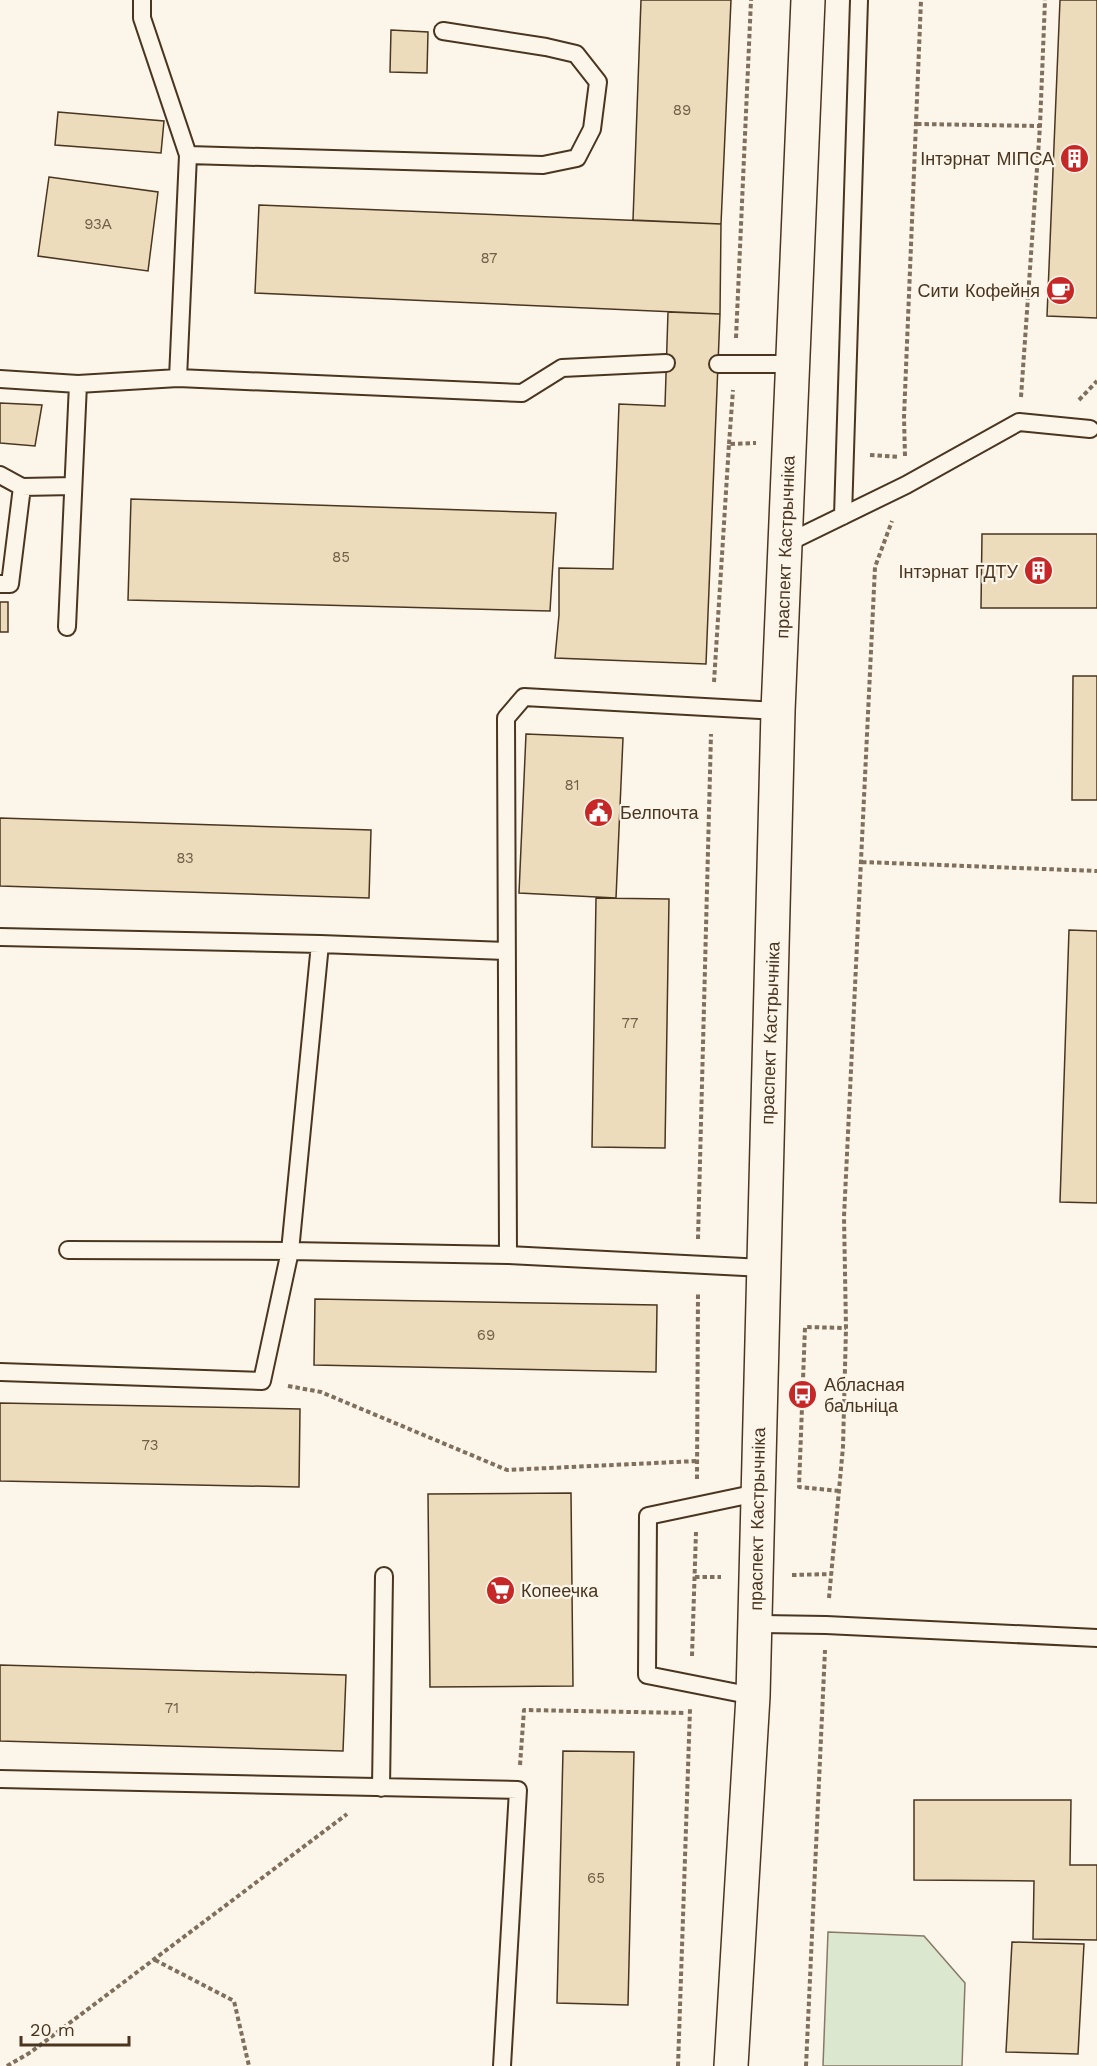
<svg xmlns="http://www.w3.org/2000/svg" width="1097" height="2066" viewBox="0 0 1097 2066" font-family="'Work Sans',sans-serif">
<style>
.green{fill:#dce7d0;stroke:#887966;stroke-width:1.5}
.building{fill:#ecdcbc;stroke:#4a3520;stroke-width:1.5}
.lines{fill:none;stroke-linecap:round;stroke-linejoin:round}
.lane-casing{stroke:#4a3520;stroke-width:20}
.secondary-casing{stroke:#4a3520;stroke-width:36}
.path{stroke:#7f6f5c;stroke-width:4;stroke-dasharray:4.5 3;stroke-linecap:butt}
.lane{stroke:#fbf6e9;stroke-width:16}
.secondary{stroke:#fbf6e9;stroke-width:33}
.labels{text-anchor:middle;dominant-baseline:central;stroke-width:4.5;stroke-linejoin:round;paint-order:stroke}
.number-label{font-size:15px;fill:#725f47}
.poi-label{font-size:18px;fill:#4a3520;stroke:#fbf6e9;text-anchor:end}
.street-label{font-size:18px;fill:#4a3520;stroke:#fbf6e9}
</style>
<rect width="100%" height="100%" fill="#fbf6e9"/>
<!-- green -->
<path class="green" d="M828,1932l96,4 41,47 -3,83h-139z"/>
<!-- building -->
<path class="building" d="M641,0h90l-10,224 -88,-4z
M1060,0h37v318l-50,-2z
M391,30l37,2 -1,41 -37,-1z
M58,112l106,9 -3,32 -106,-8z
M49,177l109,15 -10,79 -110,-15z
M259,205l462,19 -1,90 -465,-21z
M668,312l52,2 -14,350 -151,-6 4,-43v-47l54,1 6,-165 46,2z
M0,403l42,2 -7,41 -35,-3z
M131,499l425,14 -6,98 -422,-11z
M982,534h115v74h-116z
M0,602h8v30h-8z
M1073,676h24v124h-25z
M526,734l97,4 -7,160 -97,-5z
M0,818l371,12 -2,68 -369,-12z
M596,898l73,1 -4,249 -73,-1z
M1069,930l28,1v272l-37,-1z
M315,1299l342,6 -1,67 -342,-7z
M0,1403l300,6 -1,78 -299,-6z
M571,1493l2,193 -143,1 -2,-193z
M0,1665l346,10 -3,76 -343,-10z
M563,1751l71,1 -6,253 -71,-2z
M914,1800h157l-1,65h27v75l-64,-1 1,-58 -120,-1z
M1012,1942l72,2 -6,110 -72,-2z"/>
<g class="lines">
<defs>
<path id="lane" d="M142,0v18l46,137 -10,223
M188,155l355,10 34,-7 15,-29 6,-47 -22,-28 -30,-7 -103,-16
M718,364h76
M0,379l78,5 100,-6 344,15 40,-25 104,-5
M0,475l22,12 51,-1
M843,516l16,-516
M785,544l121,-59 113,-63 71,7
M0,584h10l12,-97
M67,627l11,-243
M0,937l320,7 -30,307 -222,-1
M320,944l186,7
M508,1255l-2,-537 18,-21 254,14
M0,1372l262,9 28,-130 218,4 256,13
M754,1624l72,1 271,13
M753,1696l-106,-21 1,-159 109,-23
M0,1779l518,11 -16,276
M381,1788l3,-212"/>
<path id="secondary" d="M731,2066l22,-370 25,-985 30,-711"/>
</defs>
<!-- lane casing -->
<use href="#lane" class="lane-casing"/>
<!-- secondary casing -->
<use href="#secondary" class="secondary-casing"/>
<!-- path -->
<path class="path" d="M917,124l123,2
M736,338l15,-338
M1021,397l19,-271 5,-126
M1079,400l18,-19
M729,444l4,-54
M870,455l29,2
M905,456l-1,-39 17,-417
M714,682l15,-238 27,-1
M862,862l235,9
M698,1239l13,-505
M288,1386l33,6 186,78 190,-9
M697,1479l1,-187
M839,1491l-40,-4 6,-160 41,1
M792,1575l40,-1
M695,1577h26
M829,1598l14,-151 3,-119 -2,-111 31,-650 17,-46
M692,1656l4,-124
M520,1765l4,-55 162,3
M155,1960l79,41 15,65
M7,2066l24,-14 316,-238
M678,2066l12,-357
M806,2066l19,-416"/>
<!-- lane -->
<use href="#lane" class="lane"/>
<!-- secondary -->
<use href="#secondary" class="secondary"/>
</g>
<!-- icons -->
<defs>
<symbol id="building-disc" viewBox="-11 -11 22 22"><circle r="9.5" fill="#c62828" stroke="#fbf6e9"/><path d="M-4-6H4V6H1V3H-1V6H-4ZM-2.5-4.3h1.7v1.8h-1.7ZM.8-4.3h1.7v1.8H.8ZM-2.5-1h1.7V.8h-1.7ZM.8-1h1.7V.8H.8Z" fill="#fff"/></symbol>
<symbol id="cafe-disc" viewBox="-11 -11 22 22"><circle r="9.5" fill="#c62828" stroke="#fbf6e9"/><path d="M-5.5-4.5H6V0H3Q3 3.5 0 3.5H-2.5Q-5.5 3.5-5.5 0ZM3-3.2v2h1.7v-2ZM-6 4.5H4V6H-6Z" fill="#fff"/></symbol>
<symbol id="civic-disc" viewBox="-11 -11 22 22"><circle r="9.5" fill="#c62828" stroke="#fbf6e9"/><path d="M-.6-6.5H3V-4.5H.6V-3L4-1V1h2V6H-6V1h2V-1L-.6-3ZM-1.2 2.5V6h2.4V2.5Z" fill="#fff"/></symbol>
<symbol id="bus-disc" viewBox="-11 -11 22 22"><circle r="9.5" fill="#c62828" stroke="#fbf6e9"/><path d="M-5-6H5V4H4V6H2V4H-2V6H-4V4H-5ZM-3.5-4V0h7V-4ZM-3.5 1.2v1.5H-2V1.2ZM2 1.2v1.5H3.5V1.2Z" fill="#fff"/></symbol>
<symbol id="supermarket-disc" viewBox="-11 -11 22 22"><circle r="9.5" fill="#c62828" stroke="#fbf6e9"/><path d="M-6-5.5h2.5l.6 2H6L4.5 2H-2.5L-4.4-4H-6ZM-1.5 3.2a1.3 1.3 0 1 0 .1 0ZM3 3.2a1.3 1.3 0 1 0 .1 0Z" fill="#fff"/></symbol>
</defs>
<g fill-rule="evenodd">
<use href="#building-disc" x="1058" y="142" width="33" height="33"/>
<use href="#cafe-disc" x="1044" y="274" width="33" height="33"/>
<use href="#building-disc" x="1022" y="554" width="33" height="33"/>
<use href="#civic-disc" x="582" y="796" width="33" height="33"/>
<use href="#bus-disc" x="786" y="1378" width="33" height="33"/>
<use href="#supermarket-disc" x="484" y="1574" width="33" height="33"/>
</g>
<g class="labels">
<!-- number labels -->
<g class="number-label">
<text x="682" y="110">89</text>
<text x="98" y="224">93А</text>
<text x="489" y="258">87</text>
<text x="341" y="557">85</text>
<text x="572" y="785">81</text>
<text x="185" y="858">83</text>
<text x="630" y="1023">77</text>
<text x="486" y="1335">69</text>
<text x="150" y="1445">73</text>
<text x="172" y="1708">71</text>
<text x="596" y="1878">65</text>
</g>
<!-- poi labels -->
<g class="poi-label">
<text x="1054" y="158">Інтэрнат МІПСА</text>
<text x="1040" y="290">Сити Кофейня</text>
<text x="1018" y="571">Інтэрнат ГДТУ</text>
<text x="620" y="812" text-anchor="start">Белпочта</text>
<text x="824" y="1384" text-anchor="start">Абласная<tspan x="824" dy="21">бальніца</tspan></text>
<text x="521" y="1590" text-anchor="start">Копеечка</text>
</g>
<!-- street labels -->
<g class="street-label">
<text transform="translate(785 547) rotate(-88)">праспект Кастрычніка</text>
<text transform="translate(770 1033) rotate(-88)">праспект Кастрычніка</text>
<text transform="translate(757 1519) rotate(-89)">праспект Кастрычніка</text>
</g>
</g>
<!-- scale -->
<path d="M21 2036v9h108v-9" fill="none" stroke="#4a3520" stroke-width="3"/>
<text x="30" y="2036" font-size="18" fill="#4a3520" stroke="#fbf6e9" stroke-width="4.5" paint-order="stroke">20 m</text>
</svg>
